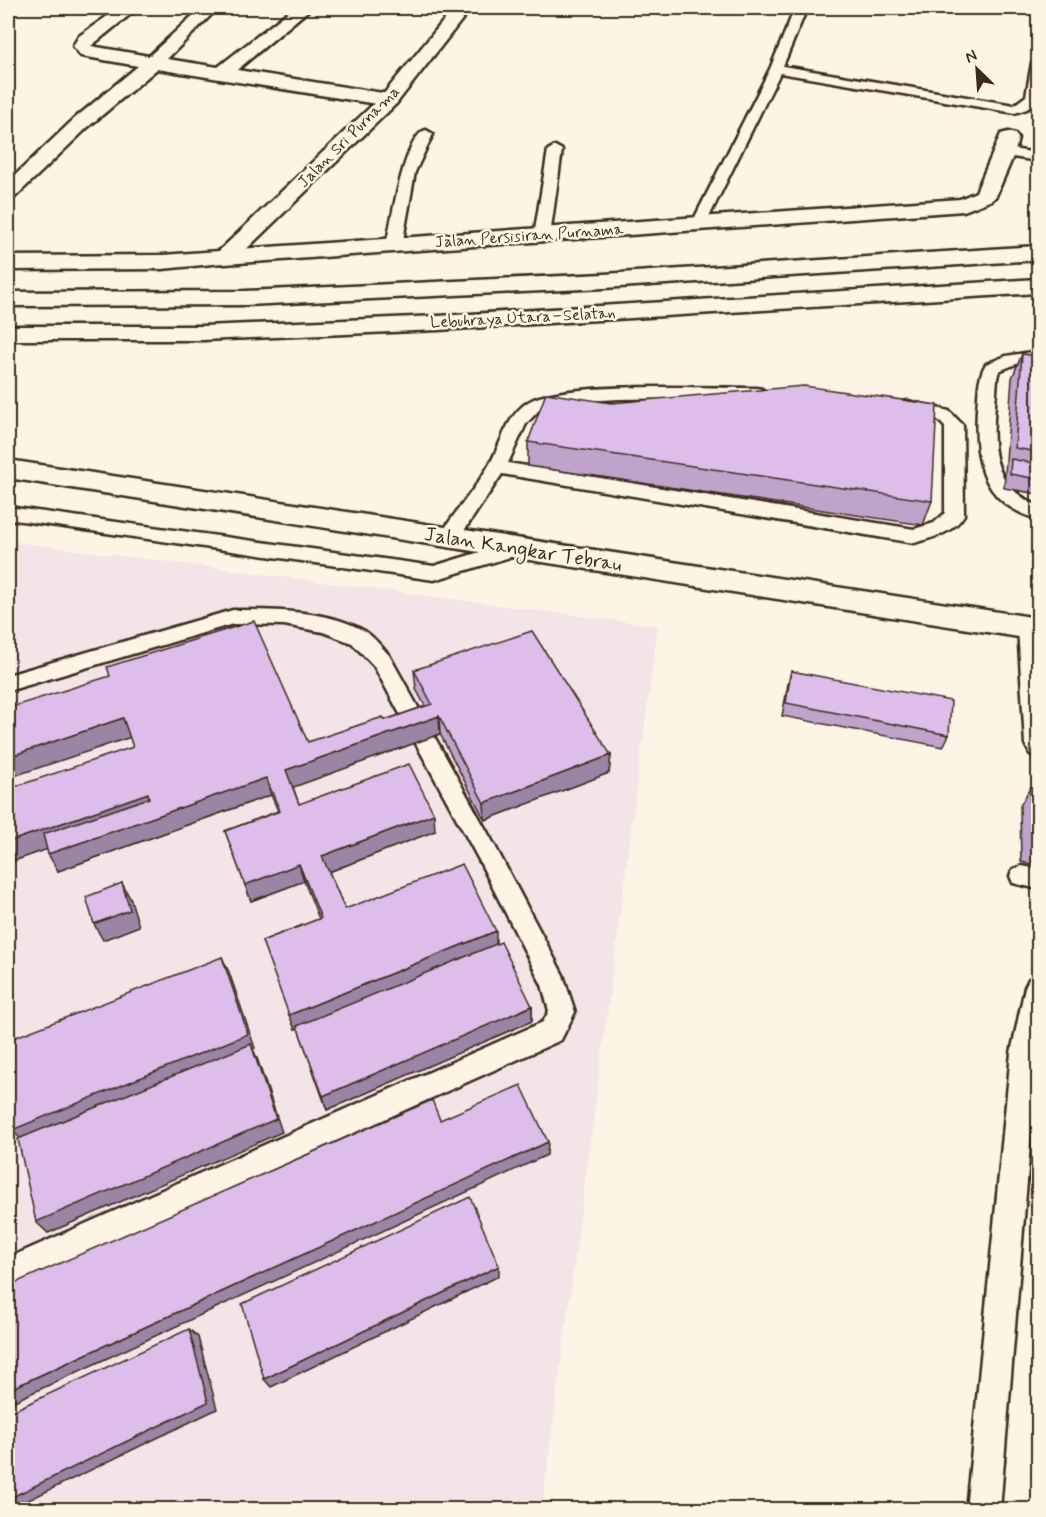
<svg xmlns="http://www.w3.org/2000/svg" width="1046" height="1517" viewBox="0 0 1046 1517" font-family="Mynerve,sans-serif">
<style>
.built{fill:#f3e4e7}
.lines{fill:none;stroke-linecap:round;stroke-linejoin:round}
.service-casing{stroke:#3b2a1e;stroke-width:5}
.minor-casing{stroke:#3b2a1e;stroke-width:5}
.tertiary-casing{stroke:#3b2a1e;stroke-width:5}
.motorway-casing{stroke:#3b2a1e;stroke-width:5}
.service{fill:#fcf5e5;fill-rule:evenodd}
.minor{fill:#fcf5e5;fill-rule:evenodd}
.tertiary{fill:#fcf5e5;fill-rule:evenodd}
.motorway{fill:#fcf5e5;fill-rule:evenodd}
.wall{fill:#bea3ca;stroke:#3b2a1e;stroke-width:1.5}
.shaded-wall{fill:#9b85a4;stroke:#3b2a1e;stroke-width:1.5}
.building{fill:#ddbeeb;stroke:#3b2a1e;stroke-width:1.5}
.labels{text-anchor:middle;dominant-baseline:central;stroke-width:5;stroke-linejoin:round;paint-order:stroke}
.far-street-label{font-size:16px;fill:#3b2a1e;stroke:#fcf5e5}
.street-label{font-size:20px;fill:#3b2a1e;stroke:#fcf5e5}
</style>
<rect width="100%" height="100%" fill="#fcf5e5"/>
<filter id="ink" filterUnits="userSpaceOnUse"><feTurbulence type="fractalNoise" baseFrequency=".0167" numOctaves="2"/><feDisplacementMap in="SourceGraphic" scale="12" xChannelSelector="R" yChannelSelector="G"/><feConvolveMatrix kernelMatrix="1 2 1 2 8 2 1 2 1" color-interpolation-filters="sRGB"/></filter>
<g filter="url(#ink)">
<!-- built -->
<path class="built" d="M8,541l650,85 -116,883 -534,1z"/>
<g class="lines">
<defs>
<path id="service" d="M795,8h12l-24,58 231,39 12,-9 6,-33 6,-4v38l-11,12 -12,4 -235,-40 -74,150 -2,3h-10l-2,-3 78,-154z
M426,130l7,4 -18,38 -13,74 -8,5 -5,-2 -3,-3c5,-21 18,-111 40,-116z
M555,146l7,4 -12,86 -8,5 -8,-5 14,-86z
M1005,148l33,5v8l-38,-6 -2,-3z
M1038,351v10l-22,3 -17,7 -2,7c-3,53 -16,102 41,128v13c-56,-15 -64,-58 -61,-110 2,-15 0,-31 9,-45l20,-8z
M756,388l6,1 3,4 -3,4 -143,2 -66,4 -14,7 -13,14 -18,39 406,66 20,-6 11,-10v-86l-8,-8 -35,-9 -3,-4 3,-4 6,-1 41,10 14,14 1,90c-12,19 -30,22 -50,28l-412,-69 -47,70 -7,2 -7,-2 -3,-5c15,-25 35,-47 50,-72 13,-21 18,-51 40,-65 33,-21 182,-14 228,-14z
M8,507l426,59 79,-24 7,2 3,5 -3,5 -86,26 -426,-61z
M233,610c41,0 97,0 133,22 9,6 16,16 23,23l106,191 68,129 12,37 -14,28 -553,248v-30l535,-236 6,-11 -7,-26 -63,-125 -105,-194 -22,-23 -29,-11 -39,-7 -51,-1 -225,67v-16z
M1028,619l7,3 3,8v127l-8,-3 -5,-10 -7,-117 3,-5z
M1022,866l16,3v20l-25,-6 -3,-7 3,-7z
M1038,975v72l-38,463h-34l45,-457 14,-66 4,-8z"/>
<path id="minor" d="M119,8h19l-47,38 58,10 52,-48h17l-51,51 51,8 75,-59h18l-74,62 152,24 7,2 3,4 -3,4 -7,2 -232,-37 -69,58 -73,70 -7,2v-17l66,-63 64,-53 -57,-10 -8,-10 6,-10z
M1008,132l7,2 3,4 -3,14 -19,44 -4,4 -28,11 -739,53 -8,-2 -3,-5 3,-5 8,-2 735,-51 16,-7 25,-58z"/>
<path id="tertiary" d="M454,8h17l-75,96 -163,158 -71,7 -154,1v-14l154,-1 57,-4 163,-155z
M8,460l1030,158v22l-1030,-162z"/>
<path id="motorway" d="M1038,246v14l-434,28 -359,17 -237,1v-14l237,-1 359,-17z
M1038,279v14l-600,37 -235,10h-195v-14h195l235,-10z"/>
</defs>
<!-- service casing -->
<use href="#service" class="service-casing"/>
<!-- minor casing -->
<use href="#minor" class="minor-casing"/>
<!-- tertiary casing -->
<use href="#tertiary" class="tertiary-casing"/>
<!-- motorway casing -->
<use href="#motorway" class="motorway-casing"/>
<!-- service -->
<use href="#service" class="service"/>
<!-- minor -->
<use href="#minor" class="minor"/>
<!-- tertiary -->
<use href="#tertiary" class="tertiary"/>
<!-- motorway -->
<use href="#motorway" class="motorway"/>
</g>
<!-- wall -->
<path class="wall" d="M1022,354l16,2v138l-34,-6 8,-110z
M611,403l321,98 -9,24 -395,-59v-24z
M414,670l197,85 -2,18 -124,47 -45,-86 -147,53 6,17 136,27 -106,41 16,37 151,35 36,62v15l-205,89 -29,-82 -3,1 -33,-88 57,-22 -15,-38 -53,20 -26,-70 53,-20 -7,-16 -213,76 -11,-22 -39,14 125,-116 -3,-10 -122,-29 300,34 77,-22 40,-14 -9,-17z
M791,671l158,64 -6,12 -161,-31 6,-32z
M1030,788l8,1v76l-17,-3 -1,-56z"/>
<!-- shaded-wall -->
<path class="shaded-wall" d="M439,716l1,18 -149,54 -5,-18z
M123,718l8,19 -123,41v-21z
M611,755l-2,18 -124,47 -1,-17z
M266,778l5,17 -213,76 -10,-17z
M148,793l8,18 -148,52v-21z
M434,814l1,17 -109,42 -4,-17z
M299,864l5,17 -53,20 -6,-16z
M122,883l9,17 8,26 -36,14 -9,-16z
M496,931v16l-201,82 -6,-14z
M222,957l7,15 26,76 -2,1 4,9 25,74 -234,101 -12,-11 -11,-79 -13,-13z
M532,1006v15l-205,89 -4,-14z
M548,1142l-1,13 -539,249v-14z
M499,1266v10l-228,111 -7,-8z
M189,1329l9,8 19,72 -207,100h-2v-10z"/>
<!-- building -->
<path class="building" d="M1022,354l16,2v96l-23,-4z
M804,386l133,19 -5,96 -404,-59 18,-49 65,10z
M1011,459l27,5v15l-28,-5z
M254,621l54,121 75,-25 2,3 47,-16 -18,-34 118,-39 79,124 -127,48 -45,-87 -153,54 13,34 110,-40 25,50 -112,42 23,53 117,-45 34,67 -207,84 -27,-74 59,-23 -22,-54 -54,21 -20,-54 55,-20 -14,-33 -218,76 -5,-20 106,-36 -1,-5 -140,49v-53l125,-42 -10,-29 -115,39v-49l102,-32 -3,-9z
M791,671l160,30 -2,34 -163,-32z
M1030,788l8,1v57l-6,-1z
M122,883l8,27 -36,14 -8,-27z
M501,942l31,64 -209,90 -26,-70z
M222,957l26,77 -236,96 -4,-24v-66z
M251,1044l25,75 -240,103 -18,-83z
M521,1085l27,57 -540,248v-104l424,-186 8,20z
M470,1197l29,69 -235,113 -22,-75z
M189,1329l19,73 -200,97v-86z"/>
</g>
<g class="labels">
<!-- far-street labels -->
<g class="far-street-label">
<text transform="translate(349 137) rotate(-45)">Jalan Sri Purnama</text>
<text transform="translate(529 236) rotate(-4)">Jalan Persisiran Purnama</text>
<text transform="translate(523 318) rotate(-3)">Lebuhraya Utara–Selatan</text>
</g>
<!-- street labels -->
<g class="street-label">
<text transform="translate(523 550) rotate(9)">Jalan Kangkar Tebrau</text>
</g>
</g>
<!-- margin -->
<rect width="1046" height="1517" fill="none" stroke="#fcf5e5" stroke-width="30"/>
<rect x="15" y="15" width="1016" height="1487" fill="none" stroke="#3b2a1e" stroke-width="2" filter="url(#ink)"/>
<!-- north arrow -->
<g transform="translate(977 69) rotate(335)" stroke="#fcf5e5" stroke-width="4.5" paint-order="stroke">
<path d="M0-4.5L10 22L0 15L-10 22Z" fill="#3b2a1e"/>
<text y="-9" font-size="16" font-weight="bold" text-anchor="middle" fill="#3b2a1e">N</text>
</g>
</svg>
